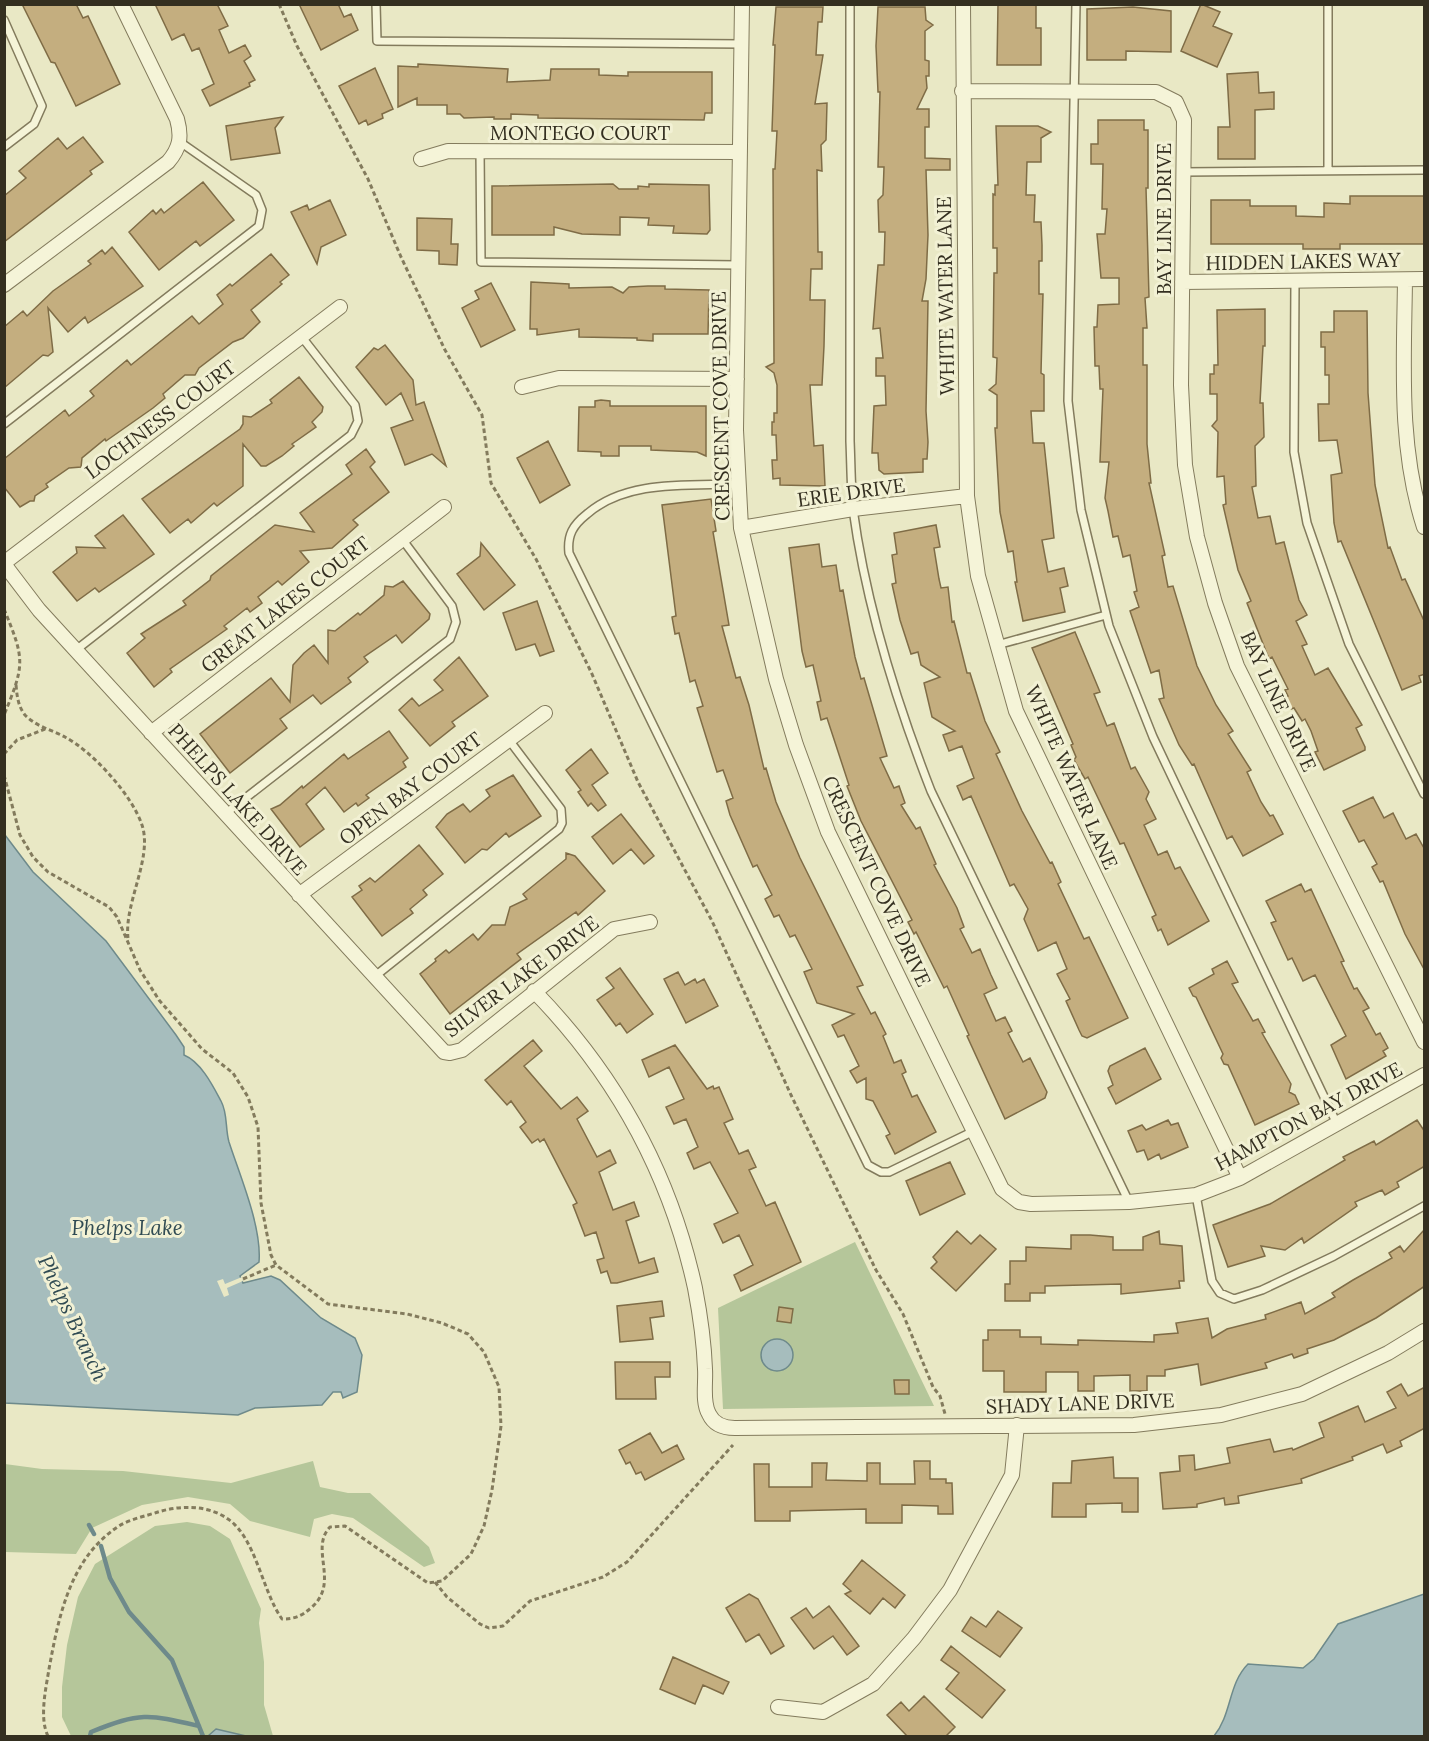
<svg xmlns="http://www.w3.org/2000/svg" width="1429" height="1741" viewBox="0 0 1429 1741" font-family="Lora,serif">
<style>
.green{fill:#b5c69a}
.water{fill:#a6bdbd;stroke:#6e8a8b;stroke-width:1.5}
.pier{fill:#e9e8c5}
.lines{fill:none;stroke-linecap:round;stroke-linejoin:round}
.stream{stroke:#6e8a8b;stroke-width:4.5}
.building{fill:#c4ae7f;stroke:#7f6c46;stroke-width:1.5}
.service-casing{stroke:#837b5d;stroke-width:10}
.minor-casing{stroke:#837b5d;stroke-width:16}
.path{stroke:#837b5d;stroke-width:3;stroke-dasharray:4.5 3;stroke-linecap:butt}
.service{stroke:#f5f4d8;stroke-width:7}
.minor{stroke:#f5f4d8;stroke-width:14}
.labels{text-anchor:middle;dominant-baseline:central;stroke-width:6;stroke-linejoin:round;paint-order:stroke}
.street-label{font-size:20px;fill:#342f20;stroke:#f2f1d4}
.water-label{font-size:21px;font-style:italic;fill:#304b53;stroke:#f2f1d4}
</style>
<rect width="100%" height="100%" fill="#e9e8c5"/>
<!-- green -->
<path class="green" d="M855,1242l79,164 -211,3 -5,-101z
M313,1461l7,26 28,6h22l59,54 6,16 -11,4 -71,-49 -21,-4 -18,5 -4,18 -60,-16 -20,-17 -42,-7 -46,8 -50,23 -16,26 -71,-2v-88l37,5 81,2 108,12z
M187,1522l23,4 20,13 31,70 -2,14 5,39v43l9,31h-27l-30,-7 -8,7h-137l-9,-19v-30l5,-42 11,-48 17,-33 60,-38z"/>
<!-- water -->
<path class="water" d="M5,835l28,37 73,69 70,94 8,12v8c17,7 29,31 37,46 7,13 4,27 8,41 11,34 33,85 30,120l-19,14 3,7 28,-7 9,4 41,38 34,20 7,17 -5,37 -14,6 -2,-6h-8l-11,13 -67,3 -17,7 -233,-12z
M761 1355a16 16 0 1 1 32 0a16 16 0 1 1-32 0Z
M1424,1594v142h-210c18,-22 14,-52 34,-72l55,4 11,-9 24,-35z
M216,1729l30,7h-38z"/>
<!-- pier -->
<path class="pier" d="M242,1277l1,4 -16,7 2,7 -5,2 -7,-16 6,-2 2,5z"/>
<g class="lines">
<!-- stream -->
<path class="stream" d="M89,1525l5,9
M101,1546l9,32 19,34 43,48 31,76
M90,1736l1,-4c50,-20 57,-18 108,-6"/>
</g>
<!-- building -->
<path class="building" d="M22,4h54l7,14 5,-2 32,68 -44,22 -21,-43 -4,-1z
M155,4h62l11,22 -9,4 10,23 16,-8 6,11 -7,5 11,19 -6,3 1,3 -40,20 -8,-16 12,-6 -15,-36 -7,3 -8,-17 -12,6z
M299,4h39l6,13 7,-3 7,16 -37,20z
M998,4h38v24h5v37h-44z
M1201,4l19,8 -7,14 19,8 -15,33 -36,-16z
M776,7h47l-1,15h-4l-2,33h7l-8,49 12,-1 -1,37 -5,5 1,26 -5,-1 1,82h4v17h-11l-1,31h15l-1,46 -2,39h-12l4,61 9,-1 2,41 -45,-1v-7l-7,1 -1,-19h5l-1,-25h-4v-13h2v-9h3v-28l-3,-12 -8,-6 8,-4 -1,-194h2l2,-38h-5l3,-86h-2z
M878,7h47l1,13 7,5 -8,6v29l4,1v15h-3l1,12 -10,21h12v18h-4v31l25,1v11h-24l2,65 -2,44 -4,22h6l-2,110 2,31 -1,17h-4v13l-39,2 -5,-4 -1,-17h-6l2,-47 12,-1 -1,-29h-9v-18h7l-3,-30 -7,1 5,-64h6l1,-33h-6l-1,-32 5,-5 1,-28h-6l2,-75h-2l-2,-46z
M1133,7l38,4v41l-45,-1v9h-39v-51z
M418,64l90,5 -1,13 43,-2 1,-11h48v6l29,1v-4h84v41h-7l-1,7 -166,-2v-3l-27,-1v5h-17v-2l-30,1 -4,-4h-13v-9h-30v-7l-19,9v-41l20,1z
M375,68l18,41 -11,5 1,4 -15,7 -2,-5 -7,4 -20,-38z
M1258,72l1,21 15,-1v17l-19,1v49h-37v-32h12l-3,-53z
M283,117l-8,11 5,25 -49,7 -5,-34z
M1098,120h46v10h4v58h-2l3,109 -4,1 2,30h-4v37h4v79l4,39h-2l16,72 -3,1 6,31 5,-1 24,80 19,39 17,26 -5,3 23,36 -4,2 14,30 9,14 3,-1 10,19 -40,22 -11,-20 -5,3 -33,-75 -2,1 -13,-20 -20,-46 5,-1 -5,-28 -8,3 -21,-62 9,-4 -5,-15 3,-1 -7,-36 -7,2 -5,-21 -5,1 -5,-26 -3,-13 4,-36h-9l3,-73h-3l-1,-23h-4l-1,-39h3l1,-22 21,-1v-26h-18l-4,-44h8l2,-25h-5l1,-45h-12v-20h7z
M996,126h42l13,6 -10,6v24h-14l-1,33h9l-1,27h7l1,23v16h-3v33h4l-2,79 3,2v36h-13l2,32h11l10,95 -12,2 6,32 16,-4 4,18 -8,2 5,24 -42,9 -8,-39h2l-4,-31 -5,1 -8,-40 -5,-84h2v-33l-8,-5 7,-6 1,-26 -4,-1 1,-84h3v-25h-4v-54l2,1v-10h3z
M83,137l20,25 -13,9 2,3 -88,68v-46l22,-18 -7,-7 39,-33 9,11z
M203,182l31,38 -34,26 -4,-5 -37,29 -30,-38 24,-22 3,4 5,-5 3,4z
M613,184l6,5h19v-3l11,1v-3l60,1 1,45 -3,4 -34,-1 1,-7 -26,-1 1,-7 -29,-1v18l-38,-1 -28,-7v8h-62v-49z
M1350,196h75v48h-85v5h-37v-5h-92v-44h39v6h46v10l28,1v-14l26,1z
M330,200l16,35 -25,12 -4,17 -26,-52 16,-7 2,5z
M417,218l35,1 -1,25h7l-1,21 -18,-1v-13l-22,-1z
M112,247l31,39 -55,37 -3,-6 -17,15 -20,-24 5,44 -5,4 -5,-1 -39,33v-61l19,-16 4,5 26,-25 38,-27 -3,-3 14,-11 3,4z
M271,254l18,21 -9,7 2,2 -31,26 9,12 -17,16 -10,4 -34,26 -4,7h-10l-22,19 2,4 -12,10 -47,33 -1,-2 -23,19 -1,9 -12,1 -23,16 2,3 -13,9 -1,5h-4l-10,6 -16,-20v-28l61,-49 4,6 25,-20 -4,-5 37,-31 4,5 61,-49 7,8 24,-20 -6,-9 13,-11 2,2z
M531,282l38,2v4l43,-1 11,6 6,-6 19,-1h17v3l44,1 -1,44h-55v7l-16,-1v-2l-58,-1v-8l-42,6v-6h-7z
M491,283l24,47 -34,17 -19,-39 17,-9 -4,-8z
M1265,309v37h-2l-3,57h3l1,34 -9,9 1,40 -4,1 6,31 12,-2 6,28 8,-2 15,58 8,15 -11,6 11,23 -5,2 13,29 13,-7 34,57 -6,3 9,19v3l-41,20 -9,-18 3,-1 -7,-20 -6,-12 -3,2 -8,-13 -3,1 -6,-12 3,-1 -3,-6 3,-1 -16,-32 -3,2 -22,-56 4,-2 -13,-31 -15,-65 3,-1 -2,-28 -7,1 1,-45 -6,-6 5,-6v-26h-7v-20h4v-9h4l-1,-55z
M1334,311h33l1,82 7,92 13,63 2,-1 12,33 3,-1 20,44v51l-6,2 2,6 -19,8 -61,-149 -3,1 -4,-19 -3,-48 11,-2 -5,-33 -18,1 -1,-37h11v-29h-4v-28h-4v-15h13z
M385,345l28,35 3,25 8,-3 22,64 -14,-12 -27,11 -14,-37 22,-8 -12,-27 -15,12 -30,-38 18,-19 4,2z
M299,377l24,30 -1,5 -10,10 4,5 -24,17 2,2 -12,10 -16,10h-5l-18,-22v42l-26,20 -3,-3 -23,20 -3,-4 -18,14 -28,-34 98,-70 3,-5v-8l8,1 21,-14 -2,-3z
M601,400l9,1v5h96v50l-9,-4 -46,-2v-4h-32v10h-18v-4l-23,-1 1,-44h16v-6z
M548,441l22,44 -30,18 -23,-45z
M366,449l9,13 -5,5 19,25 -36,28 5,5 -26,23 -32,3 9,11 -27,23 -4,-4 -20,16 4,6 -12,9 -3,-4 -23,18 3,3 -57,40 2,3 -18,15 -27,-34 18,-15 -4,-4 45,-29 -3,-4 27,-21 1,-4 64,-51 39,7 -14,-19 52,-39 -6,-9z
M711,499l5,32 -3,1 16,93 -7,1 14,52 4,-1 9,28 15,64 2,-1 10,34 24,56 63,127 -6,2 14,27 4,-2 11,22 -3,2 11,27 7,-3 5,12 -4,2 10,23 5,-2 19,37 -41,22 -9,-18 4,-2 -17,-33 -7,-2v-21l-9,5 -7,-12 9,-5 -15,-31 -6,2 -6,-12 22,-11 -37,-11 -13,-31 8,-3 -17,-34 -5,2 -11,-22 -5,2 -9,-18 7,-4 -15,-30 -4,2 -23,-52 -4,-14 7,-3 -10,-28 -6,2 -20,-64 6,-2 -8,-26 -5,2 -11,-49 -4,1 -3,-17 4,-1 -14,-111z
M123,515l31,39 -55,38 -4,-4 -18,13 -24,-29 24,-19 -1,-6 29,1 -10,-12z
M936,525l4,22 -6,1 5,31 2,9 7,-1 4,35 2,-1 13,52h3l15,48 15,31 -4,2 26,57 28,52 2,-1 9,20 -3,2 26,55 5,-2 39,81 -41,20 -5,-2 -3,-6 -13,-29 4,-2 -13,-25 10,-5 -11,-27 -18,9 -14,-32 4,-10 -14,-25 -4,2 -39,-90 -8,4 -6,-14 17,-8 -12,-32 -13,5 -6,-16 12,-4 -23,-14 -8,-34 16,-6 -19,-12 -3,-13 -7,2 -11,-34 -8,-36 4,-1 -4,-28 5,-1 -3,-21z
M481,543l34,42 -31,25 -27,-36 23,-18z
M819,544l3,23 14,-2 4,26 3,-1 12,67 6,22 3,-1 23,78 -7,2 14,30 5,-2 6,17 -4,2 15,24 4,-2 16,37 -2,1 23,43 7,19 -4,2 12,24 8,-4 11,26 6,13 -13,6 12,27 9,-4 7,14 -4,2 15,29 7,-4 17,34 -2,6 -40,21 -38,-83 2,-1 -22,-49 -3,2 -28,-56 -2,2 -6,-12 4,-2 -51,-99 -14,-35 2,-1 -22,-67 -6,2 -4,-18 4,-1 -8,-36 -7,2 -4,-16 -13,-103z
M403,581l27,33 -1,5 -27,24 -6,-8 -32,22 4,5 -20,16 3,4 -30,22 -8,-9 -33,24 7,9 -57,45 -30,-39 71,-56 19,24 3,-37 11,-12 10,-8 14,18v-33l7,1 23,-18 2,2 24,-20 1,-9 8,1z
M537,601l17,50 -14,5 -5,-12 -19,6 -13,-37z
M1075,632l25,60 -6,2 13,32 7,-3 17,46 4,-2 14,25 -3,7 10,20 -12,6 14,30 9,-4 8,18 5,-2 29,54 -41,24 -7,-16 -3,2 -6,-14 4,-2 -32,-72 -4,1 -32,-67 -3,2 -11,-19 2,-3 -5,-12 2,-1 -41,-96z
M459,657l29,39 -36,26 3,4 -25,20 -31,-36 13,-12 7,8 24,-16 -9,-10z
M389,731l19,27 -5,4 3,5 -40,28 3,3 -11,8 -2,-3 -12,9 -19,-25 -19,17 18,25 -24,18 -29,-38 9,-4 22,-19 1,2 41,-34 4,5z
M591,749l17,24 -16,12 14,20 -8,6 -7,-8 -3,3 -10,-14 3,-2 -15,-20z
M513,775l28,41 -32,21 -3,-4 -19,17 -5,-1 -17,14 -29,-36 11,-13 16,-10 7,8 20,-16 -4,-6z
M1373,797l11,21 9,-5 13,26 10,-5 9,16v121l-20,-37 -22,-53 -3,1 -8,-15 5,-3 -13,-24 -5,2 -16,-31z
M621,814l33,42 -10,8 -13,-15 -18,15 -21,-27z
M419,845l24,29 -20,16 4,5 -17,14 3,4 -31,23 -30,-39 10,-7 -3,-4 11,-8 5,4z
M566,853l9,3 30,35 -27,24 -2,-3 -59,42 4,5 -71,55 -30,-40 16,-13 -1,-2 11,-9 3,3 24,-19 5,6 14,-15h13l5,-18 17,-8 -4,-5 43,-35z
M1301,884l4,8 6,-3 33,72 -3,1 13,27 3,-1 12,20 -6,3 13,24 4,-2 8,15 -5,3 3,5 -40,23 -15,-34 15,-9 -31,-61 -12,6 -11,-23 -4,2 -17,-37 5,-2 -10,-20z
M1227,961l11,21 -6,2 21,37 5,-2 7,13 -3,1 29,51 -2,8 6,3 4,9 -44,21 -27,-60 -4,-1 -3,-6 2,-4 -27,-57 -3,-1 -4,-8 25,-14 -2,-5z
M620,968l33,46 -26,19 -7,-10 -4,3 -19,-26 17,-12 -8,-10z
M678,972l7,13 10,-6 2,4 7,-4 14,27 -32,17 -22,-44z
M533,1040l9,11 -18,15 37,43 16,-12 11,14 -11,8 20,38 13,-7 6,13 -17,9 14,38 21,-8 5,14 -13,5 13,42 15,-5 4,14 -41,11h-6l-4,-12 -6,2 -4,-13 7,-2 -8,-26 -11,4 -12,-31 4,-2 -33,-64 -4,3 -2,-3 -6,4 -12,-16 6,-5 -15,-21 -4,4 -22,-25z
M675,1045l32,44 6,-3 1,3 5,-2 14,32 -9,4 15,31 9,-4 8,17 -7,3 17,36 9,-4 26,60 -60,29 -7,-16 19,-10 -14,-30 -16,8 -9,-19 24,-11 -28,-51 -16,7 -7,-16 11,-6 -12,-28 -12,5 -8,-17 18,-8 -15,-32 -20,10 -7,-17z
M1145,1048l16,31 -45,25 -8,-16 5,-3 -5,-14 2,-5z
M1168,1120l3,5 7,-2 10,24 -27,12 -2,-5 -11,6 -4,-10 -7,2 -9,-21 14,-6 4,5z
M1417,1120l8,12v34l-28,16 2,5 -14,8 -3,-5 -27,12 2,4 -53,37 -2,-5 -17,12 -24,-4 4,10 -37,11 -15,-42 57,-21 75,-44 -2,-3 31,-16 2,4z
M950,1162l15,32 -45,21 -14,-34z
M1425,1229v57l-49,32 -42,22 -27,9 1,4 -14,5 -2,-4 -27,9 2,5 -66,17 -3,-21 -33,6v6h-18v15h-17v-16l-36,1v15h-16v-19h-32v20h-42v-21h-21v-31h5v-10h32v7h21v7l37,1v-5l76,2v-7l24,-2 -2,-10 32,-5 4,20 15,-9 39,-10 -1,-4 36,-13 4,12 30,-17 -3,-4 21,-13 39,-22 -3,-5 11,-7 4,6z
M957,1231l14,13 9,-9 16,14 -40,42 -25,-23 6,-6 -4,-5z
M1159,1231l1,13 22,2 2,35h-5l1,7 -59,6v-10l-76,2v7h-15v8h-25v-17h5v-23h16v-14l45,2v-14h19l23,2v13h30v-13z
M662,1301l2,15 -14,2 3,21 -33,3 -3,-36z
M779,1307l14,2 -2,14 -14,-2z
M615,1362h55v15h-15l1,22h-40z
M894,1380h15v14h-14z
M1401,1384l7,12 17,-9v41l-25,13 2,5 -15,7 -4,-9 -31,13 1,3 -52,19 1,4 -64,13 1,7 -14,2 -1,-7 -27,6v3l-34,2 -3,-36 20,-2 -1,-15 15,-1 1,15 35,-7 -3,-15 43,-9 4,13 18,-4 1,2 31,-13 -5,-14 39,-17 7,16 31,-14 -9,-16z
M650,1433l12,20 15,-8 7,14 -39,21 -4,-8 -5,2 -6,-12 -4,2 -7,-14z
M1113,1457l1,21h24v34h-16v-9l-36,1v13h-34l1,-34h18l1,-22z
M914,1461h16v18h16v4h6l1,31h-15v-8l-36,-1v18h-36v-14l-76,2v10h-35l-1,-57h15v23h43v-24h15l-1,17 41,1v-18h13v21h35z
M862,1560l43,35 -10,13 -12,-10 -13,16 -25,-20 6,-3 -8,-7z
M749,1594l9,5 26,47 -13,8 -12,-20 -13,8 -20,-34z
M829,1606l30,40 -12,9 -14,-19 -19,13 -23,-31 15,-10 7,10z
M998,1611l24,17 -22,29 -38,-26 9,-14 15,10z
M951,1646l54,44 -23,28 -36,-29 13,-16 -18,-13z
M673,1657l56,25 -6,12 -20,-9 -8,19 -35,-15z
M924,1696l31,31 -10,10h-37l-21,-22 14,-13 8,9z"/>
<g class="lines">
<defs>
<path id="service" d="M376,4l1,37 365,3
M850,4v437c1,23 1,46 3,68 13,97 43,192 78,282l198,411
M1076,4l-8,397 13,109 28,116 44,111 184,387
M1328,4v167
M4,20l38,86 -8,18 -30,23
M480,151l1,111 257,3
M1183,172l241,-2
M1295,281l-1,171 13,71 42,121 75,150
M4,424l255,-198 3,-16 -6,-15 -76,-53
M739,484c-50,2 -112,-5 -152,30 -14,11 -20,21 -18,39l299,612 13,7h8l85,-41
M997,645l109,-30
M76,650l275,-215 7,-14 -3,-16 -54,-69
M225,814l225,-175 6,-17 -4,-16 -50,-67
M374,977l185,-148 3,-6 -1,-14 -52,-69
M1196,1195l16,86 8,12 14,6 28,-9 72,-34 90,-50"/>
<path id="minor" d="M742,4l-6,426 5,98 35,151 20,66 32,87 174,357 17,13 12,2 98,-2 67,-7 44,-17 184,-103
M963,4l4,492 11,80 38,135 224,467
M962,91l194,1 20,10 8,18 -3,265 4,80 12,72 18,66 22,63 187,376
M421,159l27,-8 292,1
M1405,280c-1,83 -7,167 19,247
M1182,282l242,-3
M4,285l164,-123c12,-14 14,-25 9,-43l-56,-115
M522,387l37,-9 178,1
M741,528l112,-19 114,-13
M4,563l336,-256
M4,564l35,46 405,442 6,1 12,-3 152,-121 36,-7
M151,733l293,-226
M299,895l246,-182
M534,991c82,84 136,182 161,297 5,26 9,54 10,81 1,14 -3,33 4,45 5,11 15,14 26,14l399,-3 87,-10 81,-21 86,-41 36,-22
M778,1707l45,5 50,-28 41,-46 36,-48 62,-115 5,-50"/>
</defs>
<!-- service casing -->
<use href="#service" class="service-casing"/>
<!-- minor casing -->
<use href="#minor" class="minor-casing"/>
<!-- path -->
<path class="path" d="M279,4l18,42 71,133 33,78 44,93 37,65 9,68 45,76 56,115 46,108 74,139 79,174 85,175 27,44 30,73 7,9 5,18
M4,609c21,51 21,55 0,106
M16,685c1,11 2,21 9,30 10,11 27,15 40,22 28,15 67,58 77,88 11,33 -18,78 -14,113
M4,754l13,-14 28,-11
M4,775l16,60 13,22 15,15 61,35 8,10 23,53 19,30 43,49 31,24 15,24 10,30 3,76 10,52 5,10 52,39 79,10 35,9 26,11 16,18 15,35 2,39 -9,64 -8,36 -13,28 -29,27 -14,2 -83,-57 -15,1c-21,22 10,55 -18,80 -10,9 -17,12 -30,12 -20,-28 -26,-81 -54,-100 -20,-14 -47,-14 -70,-7 -12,4 -28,7 -39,14 -49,32 -60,89 -70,143 -3,19 -10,49 -1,67
M243,1279l33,-14
M435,1582l12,15 33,27 9,4 14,-2 27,-25 73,-24 24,-15 106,-117"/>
<!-- service -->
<use href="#service" class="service"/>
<!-- minor -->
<use href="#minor" class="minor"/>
</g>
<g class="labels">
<!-- street labels -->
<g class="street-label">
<text x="580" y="132">MONTEGO COURT</text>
<text transform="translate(1163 219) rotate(-90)">BAY LINE DRIVE</text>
<text transform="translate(1303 261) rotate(-1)">HIDDEN LAKES WAY</text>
<text transform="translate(945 296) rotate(-91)">WHITE WATER LANE</text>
<text transform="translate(720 406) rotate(-91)">CRESCENT COVE DRIVE</text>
<text transform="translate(160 419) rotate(-37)">LOCHNESS COURT</text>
<text transform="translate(851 492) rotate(-8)">ERIE DRIVE</text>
<text transform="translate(285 604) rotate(-38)">GREAT LAKES COURT</text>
<text transform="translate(1279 701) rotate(65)">BAY LINE DRIVE</text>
<text transform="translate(1072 777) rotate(66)">WHITE WATER LANE</text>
<text transform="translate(410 788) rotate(-37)">OPEN BAY COURT</text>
<text transform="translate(238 799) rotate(48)">PHELPS LAKE DRIVE</text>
<text transform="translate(877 881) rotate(65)">CRESCENT COVE DRIVE</text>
<text transform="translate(521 976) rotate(-37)">SILVER LAKE DRIVE</text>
<text transform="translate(1308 1116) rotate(-28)">HAMPTON BAY DRIVE</text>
<text transform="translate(1080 1403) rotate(-2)">SHADY LANE DRIVE</text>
</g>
<!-- water labels -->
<g class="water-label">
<text x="127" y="1227">Phelps Lake</text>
<text transform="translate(73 1318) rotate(65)">Phelps Branch</text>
</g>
</g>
<!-- border -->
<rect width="1429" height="1741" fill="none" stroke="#342f20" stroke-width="12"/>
</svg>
